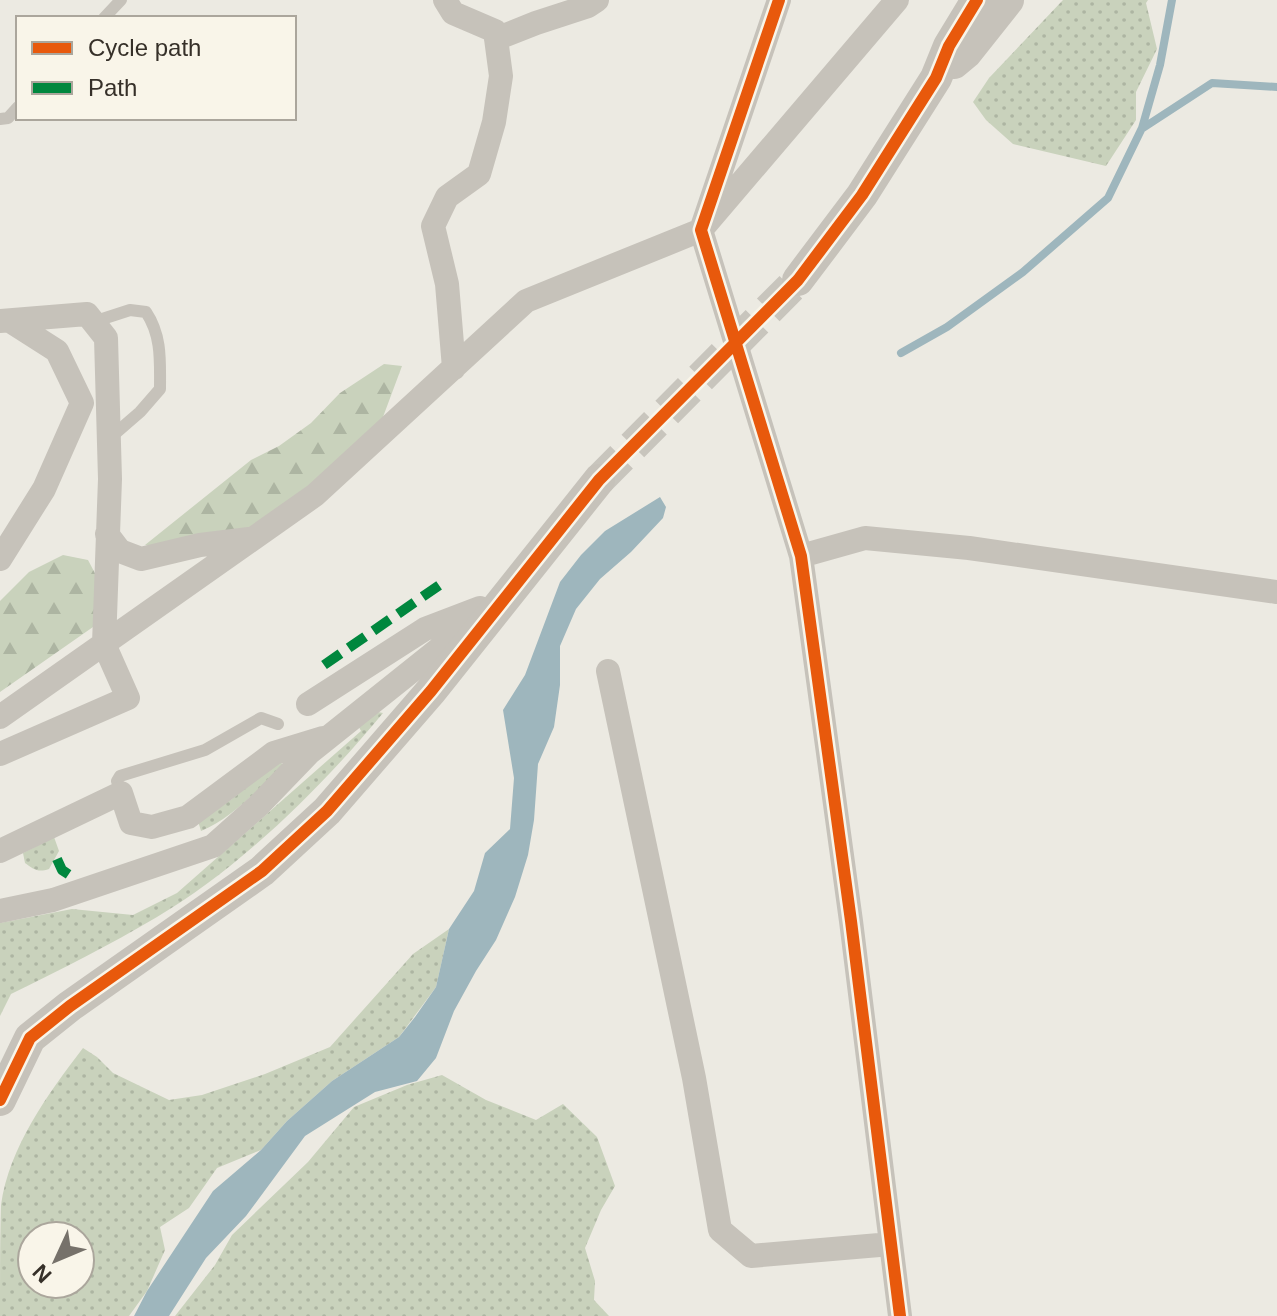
<svg xmlns="http://www.w3.org/2000/svg" width="1277" height="1316" viewBox="0 0 1277 1316" font-family="Helvetica,sans-serif">
<style>
.grass{fill:url(#grass-dots);fill-rule:evenodd}
.forest{fill:url(#forest-firs)}
.water{fill:#9eb6bd}
.lines{fill:none;stroke-linecap:round;stroke-linejoin:round}
.stream{stroke:#9eb6bd;stroke-width:8}
.tertiary-tunnel{stroke:#c8c5bd;stroke-width:32;stroke-dasharray:32 16;stroke-linecap:butt}
.service{stroke:#c6c2ba;stroke-width:12}
.minor{stroke:#c6c2ba;stroke-width:24}
.tertiary{stroke:#c6c2ba;stroke-width:32}
.quiet{stroke:#00873e;stroke-width:10;stroke-dasharray:20 10;stroke-linecap:butt}
.cycleway-casing{stroke:#f9f5e9;stroke-width:17}
.cycleway{stroke:#e8590c;stroke-width:12}
</style>
<defs>
<pattern id="grass-dots" width="8" height="8" patternUnits="userSpaceOnUse" patternTransform="scale(2)"><rect width="8" height="8" fill="#c9d2bc"/><path d="M2 2h.1M6 6h.1" fill="none" stroke="#adb5a2" stroke-width="1.8" stroke-linecap="round"/></pattern>
<pattern id="forest-firs" width="22" height="20" patternUnits="userSpaceOnUse" patternTransform="scale(2)"><rect width="22" height="20" fill="#c9d2bc"/><path d="M5 1l3.5 6h-7zM16 11l3.5 6h-7z" fill="#adb5a2"/></pattern>
</defs>
<rect width="100%" height="100%" fill="#eceae2"/>
<!-- grass -->
<path class="grass" d="M1063,0h85l-2,3 11,46 -21,43v28l-30,46 -93,-22 -27,-24 -13,-18 16,-24z
M373,711l10,2c-60,73 -144,156 -226,204 -47,28 -97,53 -146,77l-11,22v-93l72,-14 61,6 44,-22 184,-162 -4,-8z
M280,760l3,6c-25,23 -50,52 -82,65l-3,-10 34,-22z
M54,837l5,14 -10,18c-11,4 -16,0 -24,-6l-2,-10z
M449,929l-13,58 -37,50 -67,44 -45,40 -26,29 -44,18 -28,40 -29,19 5,23 -18,41 -18,25h-129c0,-36 0,-75 1,-111 8,-58 47,-111 82,-157l14,9 16,16 56,27 33,-5 63,-21 65,-27 83,-93zM32,1236h48v48h-48z
M442,1075l44,25 50,20 27,-16 34,33 18,49 -14,24 -16,38 10,33 -1,19 15,16h-434l40,-51 17,-30 76,-73 46,-55 53,-22z"/>
<!-- forest -->
<path class="forest" d="M384,364l18,2 -19,51 -20,26 -104,84 -104,19 -10,-1 106,-85 28,-14 32,-23 29,-30z
M63,555l25,5 10,19 -5,48 -93,65v-91l29,-29z"/>
<!-- water -->
<path class="water" d="M660,497l6,10 -3,11 -32,34 -31,27 -24,30 -16,37v39l-6,42 -16,37 -4,56 -6,35 -13,42 -19,43 -20,31 -22,40 -18,47 -19,23 -42,11 -70,44 -59,80 -40,42 -37,58h-35l13,-25 66,-100 48,-41 26,-29 45,-40 67,-44 16,-20 21,-30 13,-58 25,-38 11,-38 25,-24 4,-51 -11,-68 22,-35 35,-93 21,-27 24,-24z"/>
<g class="lines">
<!-- stream -->
<path class="stream" d="M1143,128l69,-45 65,4
M901,353l46,-26 76,-55 85,-74 34,-70 18,-63 12,-65"/>
<!-- tertiary-tunnel -->
<path class="tertiary-tunnel" d="M599,480l199,-200"/>
<!-- service -->
<path class="service" d="M104,18l17,-18
M0,119l8,-1 10,-11
M93,322l37,-12 16,2c16,24 14,49 14,77l-20,23 -30,26
M121,793l-4,-12 3,-5 85,-26 56,-32 17,6"/>
<!-- minor -->
<path class="minor" d="M445,0l8,13 42,18 6,45 -7,46 -15,52 -32,23 -14,29 14,58 7,84
M779,0l-78,230 100,326 50,365 49,395
M496,39l40,-16 52,-17 9,-6
M0,321l87,-7 19,24 4,141 -6,165 24,54 -128,56
M107,534l13,17 21,8 59,-14 49,-6
M801,556l64,-18 104,10 308,44
M0,559l44,-70 38,-86 -25,-52 -47,-30
M608,671l86,407 26,152 31,26 140,-12
M308,704l117,-75 55,-21
M0,717l315,-222 211,-194 175,-71 196,-230
M0,851l121,-58 10,30 21,4 36,-10 86,-64 49,-15
M0,911l53,-11 160,-54 46,-41 51,-53 164,-131"/>
<!-- tertiary -->
<path class="tertiary" d="M954,63l12,-10 42,-53
M798,280l64,-85 74,-117 13,-32 28,-46
M0,1100l30,-62 40,-32 192,-135 65,-60 104,-120 168,-211"/>
<!-- quiet -->
<path class="quiet" d="M324,665l117,-81
M57,859l5,11 9,6"/>
<defs>
<path id="cycleway" d="M779,0l-78,230 100,326 50,365 49,395
M0,1100l30,-62 40,-32 192,-135 65,-60 104,-120 168,-211 199,-200 64,-85 74,-117 13,-32 28,-46"/>
</defs>
<!-- cycleway casing -->
<use href="#cycleway" class="cycleway-casing"/>
<!-- cycleway -->
<use href="#cycleway" class="cycleway"/>
</g>
<!-- legend -->
<rect x="16" y="16" width="280" height="104" fill="#f9f5e9" stroke="#aba69c" stroke-width="2"/>
<rect x="32" y="42" width="40" height="12" fill="#e8590c" stroke="#aba69c" stroke-width="2"/>
<text x="88" y="56" font-size="24" fill="#363029">Cycle path</text>
<rect x="32" y="82" width="40" height="12" fill="#00873e" stroke="#aba69c" stroke-width="2"/>
<text x="88" y="96" font-size="24" fill="#363029">Path</text>
<!-- north arrow -->
<g transform="translate(56 1260) rotate(226)"><circle r="38" fill="#f9f5e9" stroke="#aba69c" stroke-width="2"/>
<path d="M0-6L14 30L0 20L-14 30Z" fill="#76716a"/>
<text y="-12" font-size="22" font-weight="bold" text-anchor="middle" fill="#363029">N</text>
</g>
</svg>
